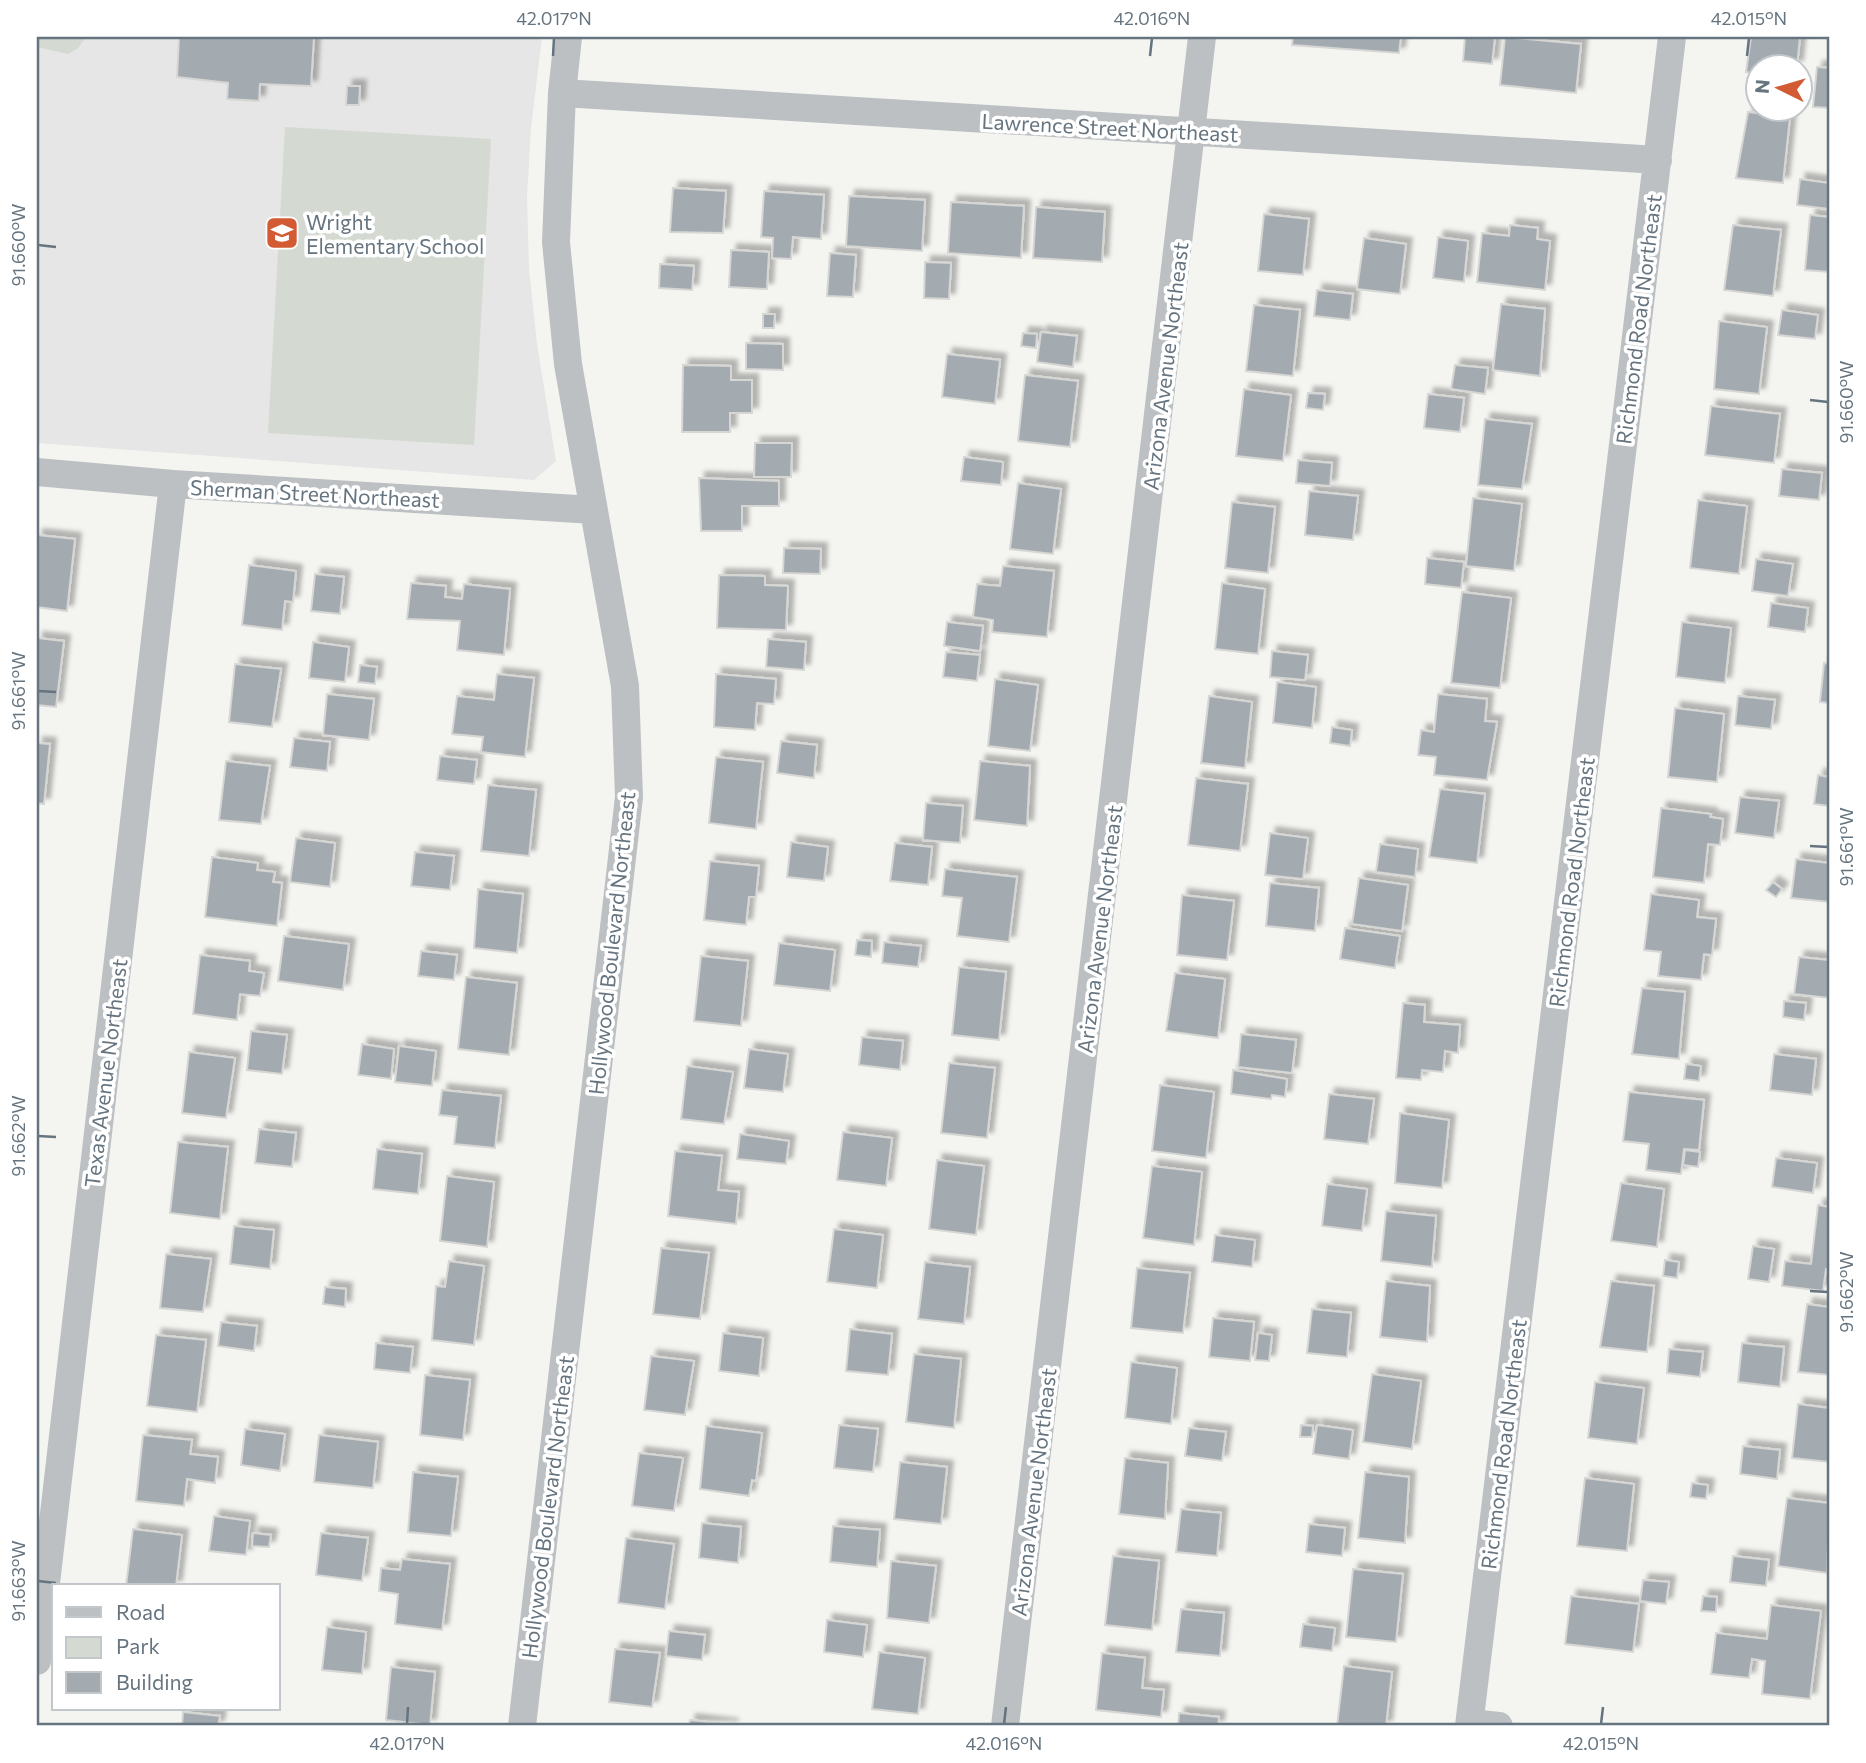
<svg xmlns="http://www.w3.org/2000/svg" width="1866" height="1763" viewBox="0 0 1866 1763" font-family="Commissioner,sans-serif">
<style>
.built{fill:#e5e6e5}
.green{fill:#d4d9d1}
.building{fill:#a4abb0;stroke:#d6d6d4;stroke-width:2;filter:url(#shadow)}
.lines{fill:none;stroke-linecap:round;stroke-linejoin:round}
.street{stroke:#bcc0c3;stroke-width:28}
.ticks{fill:none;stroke:#66747f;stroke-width:2.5}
.labels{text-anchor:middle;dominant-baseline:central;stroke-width:7;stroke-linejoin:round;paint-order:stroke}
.street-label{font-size:21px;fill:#66747f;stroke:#fff}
.poi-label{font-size:21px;fill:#66747f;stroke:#fff;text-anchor:start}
.neatline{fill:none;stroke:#66747f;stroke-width:2.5}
.ticks-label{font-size:18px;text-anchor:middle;fill:#66747f}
</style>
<defs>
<filter id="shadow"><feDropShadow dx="6" dy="-6" stdDeviation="2" flood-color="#0004"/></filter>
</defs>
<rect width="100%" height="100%" fill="#f4f5f1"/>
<!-- built -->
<path class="built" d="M37,37h505l-11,91 -4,69 2,72 8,75 19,117 -22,19 -497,-37z"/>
<!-- green -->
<path class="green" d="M37,37h49l-8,11 -10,6 -31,-7z
M285,127l206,12 -17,306 -206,-12z"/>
<!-- building -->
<path class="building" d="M179,37h135l-3,49 -51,-2 -1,17 -32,-2 1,-16 -51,-6z
M1293,37h108l-2,16 -107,-8z
M1465,37h30l-3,27 -29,-3z
M1505,37l76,7 -5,49 -76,-8z
M1751,37h49l-3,29h-39v8l-12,-2z
M1817,67l12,1v40l-16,-1z
M347,86h13l-1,19h-13z
M1748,112l42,5 -7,66 -47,-5z
M1800,179l29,4v26l-32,-4z
M673,188l53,3 -3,42 -53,-1z
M764,191l60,4 -3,44 -28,-2 -2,22 -19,-1 1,-20 -12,-1z
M849,196l76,4 -3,51 -76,-5z
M951,202l73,4 -3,52 -73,-5z
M1036,207l69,5 -3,50 -69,-4z
M1264,214l45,5 -6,56 -45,-4z
M1810,215l19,2v55l-24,-2z
M1510,225l28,3 -1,11 13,2 -5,49 -68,-8 5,-49 27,3z
M1733,225l48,5 -8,66 -49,-6z
M1438,237l30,4 -4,41 -31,-4z
M1364,238l42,6 -6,50 -43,-5z
M731,250l38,2 -2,37 -38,-2z
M830,253l26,2 -3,42 -26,-1z
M925,262l26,1 -2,36 -25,-1z
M660,264l34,2 -2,24 -33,-2z
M1317,290l36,4 -3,26 -36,-4z
M1501,304l44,5 -5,67 -47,-6z
M1254,305l46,5 -7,66 -47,-5z
M1782,310l36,5 -3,24 -37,-4z
M763,314h12l-1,14h-11z
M1719,321l48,6 -8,67 -45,-5z
M1041,332l36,4 -4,31 -36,-5z
M1023,333l14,1 -1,14 -15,-2z
M746,343l37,1v26l-37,-1z
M947,354l53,6 -5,44 -53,-7z
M683,365l48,1v14h21v33h-22v19h-48z
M1455,365l33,3 -3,26 -34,-5z
M1025,375l53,6 -8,66 -52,-6z
M1244,389l47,6 -8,66 -47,-5z
M1308,393l17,1 -2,16 -17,-2z
M1428,394l36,4 -4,34 -36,-4z
M1711,406l69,8 -6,49 -69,-8z
M1485,419l47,5 -10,65 -44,-4z
M755,443h37l-1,34h-37z
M964,457l39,5 -2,23 -40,-4z
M1298,460l34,3 -2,23 -34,-3z
M1782,469l40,4 -3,27 -40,-4z
M699,478l80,3v25h-37v25h-41z
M1018,483l43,6 -8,65 -43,-5z
M1309,491l49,5 -5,44 -48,-5z
M1473,498l49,6 -8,67 -48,-5z
M1698,500l49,6 -8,68 -49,-6z
M1232,502l43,5 -7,66 -43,-5z
M37,535l38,4 -8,72 -30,-4z
M784,548l37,1 -1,25 -37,-1z
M1427,558l37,4 -3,26 -36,-4z
M1756,559l37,5 -5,32 -36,-5z
M249,565l47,6 -3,31 -8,-1 -3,29 -40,-5z
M1003,566l51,5 -7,66 -55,-5 1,-12 -20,-3 4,-33 23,2z
M315,574l29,3 -4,37 -29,-3z
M719,575l46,1v9l23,1 -2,44 -69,-2z
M411,583l35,3 -1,11 17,2 2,-15 46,5 -6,66 -47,-5 3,-29 -53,-2z
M1222,583l43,6 -7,65 -43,-5z
M1462,592l49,6 -11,90 -49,-5z
M1771,603l37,5 -3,24 -37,-5z
M947,622l36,4 -3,25 -36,-5z
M1682,622l49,6 -6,55 -49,-6z
M37,638l27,3 -8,66 -19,-2z
M768,639l38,3 -2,28 -38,-3z
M313,642l36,5 -4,35 -36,-4z
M1272,651l36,4 -3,25 -35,-3z
M946,652l34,3 -3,26 -34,-4z
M1824,663l5,1v39l-9,-1z
M235,664l46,5 -9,58 -43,-5z
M360,665l17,2 -2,17 -17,-2z
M497,674l37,4 -9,79 -44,-5 2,-15 -31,-3 5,-38 37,4z
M716,674l60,5 -2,25 -17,-1 -2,27 -41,-3z
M995,679l43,6 -8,66 -42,-5z
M1277,682l39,5 -4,41 -39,-5z
M327,694l47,5 -5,41 -46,-5z
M1438,694l49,5 -2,22 12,1 -10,58 -53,-5 2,-18 -18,-2 3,-25 13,2z
M1209,696l43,6 -7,66 -44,-5z
M1738,696l37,4 -4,29 -36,-4z
M1675,708l49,6 -7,68 -49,-5z
M1332,727l20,3 -2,16 -20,-3z
M294,738l36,4 -3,29 -37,-4z
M781,741l36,4 -3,33 -37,-5z
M37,743l13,1 -6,60 -7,-1z
M440,756l37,4 -3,24 -37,-4z
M716,757l47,5 -7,67 -47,-6z
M226,761l44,5 -9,58 -42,-4z
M980,761l50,5 -3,60 -53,-6z
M1818,775l11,2v29l-15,-2z
M1196,778l52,6 -8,67 -52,-6z
M488,785l48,5 -7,66 -48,-5z
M1440,789l45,5 -8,69 -48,-6z
M1740,797l39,4 -5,37 -39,-5z
M926,803l37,3 -3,37 -37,-3z
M1661,808l50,6 -1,3 13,2 -3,26 -12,-1 -4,39 -51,-6z
M1270,833l38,5 -5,41 -38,-4z
M296,838l39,5 -5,44 -40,-5z
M791,842l37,5 -4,34 -37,-4z
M895,843l37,4 -4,38 -38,-4z
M1380,844l38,5 -3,28 -39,-5z
M415,852l39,4 -4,34 -39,-4z
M212,857l46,6 -1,7 18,2 -2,10 9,1 -5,43 -72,-9z
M1796,859l33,4v39l-38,-4z
M710,861l49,5 -3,31h-7l-3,28 -42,-5z
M945,869l72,8 -8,65 -52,-6 5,-38 -20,-2z
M1359,878l49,7 -6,46 -50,-7z
M1773,882l9,7 -6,8 -10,-7z
M1270,883l49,5 -4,43 -49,-5z
M478,889l45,5 -6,59 -43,-5z
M1651,894l48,6 -2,17 19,2 -4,36 -8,-1 -3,26 -43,-4 3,-24 -17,-2z
M1182,895l52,6 -7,59 -50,-5z
M1345,928l55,8 -5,32 -55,-9z
M284,936l65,8 -6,46 -65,-9z
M857,940l15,1 -1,16 -16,-2z
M884,942l37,4 -3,21 -36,-4z
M779,943l56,7 -5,41 -56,-6z
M421,951l36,4 -3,25 -36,-4z
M200,955l50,6 -1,10 15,2 -4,23 -20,-2 -3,26 -44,-6z
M701,956l47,5 -7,65 -47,-5z
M1799,957l30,3v38l-35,-4z
M959,967l47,5 -7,68 -47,-5z
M1175,973l50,6 -7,59 -52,-7z
M466,977l51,6 -8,72 -51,-6z
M1642,988l43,4 -6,67 -47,-5z
M1784,1001l22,2 -2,17 -21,-3z
M1403,1003l22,2 -1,17 36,3 -2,28 -13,-2 -2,21 -21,-2 -1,10 -25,-2z
M251,1031l36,4 -5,39 -35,-4z
M1241,1034l55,6 -4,33 -54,-6z
M862,1037l41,4 -3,29 -41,-5z
M362,1044l32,5 -3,30 -33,-4z
M399,1046l37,5 -4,35 -37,-4z
M749,1049l39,5 -5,38 -39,-4z
M189,1052l46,6 -9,60 -44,-5z
M1774,1054l42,5 -4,36 -42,-5z
M949,1063l46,5 -8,70 -46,-5z
M1686,1064l15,2 -2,15 -15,-2z
M687,1066l46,6 -9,52 -43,-5z
M1233,1070l54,9 -2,18 -13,-2 -1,4 -40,-5z
M1160,1085l54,7 -8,66 -54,-7z
M442,1090l59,6 -6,52 -41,-4 3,-27 -18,-2z
M1629,1092l75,8 -5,50 -15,-1 -3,25 -35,-4 3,-26 -26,-3z
M1329,1094l45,5 -6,45 -44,-5z
M1400,1113l49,7 -7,68 -47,-5z
M259,1129l37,4 -4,34 -37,-4z
M843,1132l49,6 -6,48 -49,-6z
M740,1134l49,7 -3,23 -49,-5z
M178,1142l50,5 -8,72 -50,-6z
M377,1149l45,5 -4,40 -45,-5z
M1685,1150l15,2 -2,15 -15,-2z
M675,1151l47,5 -4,34 21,2 -3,32 -68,-8z
M1776,1158l41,5 -4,30 -41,-6z
M937,1160l47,6 -8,69 -47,-6z
M1152,1166l50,6 -8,73 -51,-7z
M447,1176l47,6 -7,65 -47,-6z
M1621,1183l43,6 -7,58 -46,-6z
M1327,1184l40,5 -5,42 -40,-5z
M1818,1205l11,2v63l-3,-1 -3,22 -41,-5 3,-25 26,3z
M1386,1211l50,5 -4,51 -51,-6z
M234,1226l40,4 -4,39 -40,-5z
M834,1229l49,6 -6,53 -50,-6z
M1215,1235l40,5 -3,27 -40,-5z
M1753,1246l21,3 -5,33 -21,-3z
M661,1248l48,5 -9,66 -47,-5z
M166,1254l45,5 -8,53 -43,-4z
M1665,1260l14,2 -2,16 -14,-2z
M449,1261l35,5 -10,79 -42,-5 4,-54 9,1z
M925,1262l45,5 -6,57 -46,-5z
M1137,1268l53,5 -7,60 -52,-5z
M1386,1281l44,5 -3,56 -47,-5z
M1611,1281l43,5 -7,66 -47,-5z
M325,1287l21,2 -1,18 -22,-3z
M1807,1304l22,3v68l-31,-3z
M1312,1309l39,4 -4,44 -40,-4z
M1213,1318l41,4 -4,39 -41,-4z
M221,1322l36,4 -3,25 -36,-5z
M850,1329l42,5 -4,41 -42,-4z
M723,1333l40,5 -4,38 -40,-5z
M1258,1333l14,2 -3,26 -14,-1z
M156,1335l50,5 -9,72 -50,-6z
M376,1343l37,4 -3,26 -36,-4z
M1742,1343l42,4 -4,40 -42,-5z
M1669,1349l34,3 -3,25 -33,-4z
M914,1354l47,5 -7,69 -48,-6z
M651,1356l43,5 -9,54 -41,-5z
M1131,1362l46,6 -6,56 -46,-6z
M1372,1374l49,7 -9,68 -49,-7z
M425,1375l45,5 -7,60 -43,-5z
M1595,1382l49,6 -7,56 -49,-6z
M1798,1404l31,4v54l-37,-4z
M839,1425l39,4 -5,43 -39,-4z
M1301,1425l12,1 -1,11h-12z
M1317,1425l36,5 -4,29 -36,-5z
M706,1426l56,7 -6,48 -4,-1 -3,16 -49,-7z
M1189,1428l37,4 -4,29 -37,-5z
M245,1429l40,5 -5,37 -39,-6z
M143,1435l49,5 -2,14 28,3 -3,26 -28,-4 -3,27 -48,-5z
M319,1435l59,7 -5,46 -59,-6z
M1743,1446l37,4 -3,29 -37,-5z
M639,1453l44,5 -9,53 -42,-5z
M1125,1458l43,5 -3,56 -46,-5z
M900,1462l47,5 -6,57 -47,-5z
M413,1472l45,5 -7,59 -43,-4z
M1365,1472l44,5 -4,66 -47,-5z
M1585,1478l49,6 -7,67 -50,-5z
M1692,1483l16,2 -2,14 -16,-2z
M1787,1498l42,5 -2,70 -49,-7z
M1181,1509l40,4 -4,43 -41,-4z
M214,1516l36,5 -4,34 -37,-4z
M702,1523l39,4 -3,36 -39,-5z
M1309,1524l36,4 -3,28 -36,-4z
M833,1526l47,4 -3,37 -47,-5z
M133,1529l49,6 -6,51h-50z
M253,1533l18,2 -2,12 -17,-1z
M321,1533l47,5 -6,43 -46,-6z
M626,1538l48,6 -9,65 -47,-6z
M1113,1556l46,5 -7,69 -47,-5z
M1733,1556l36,4 -3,26 -36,-4z
M402,1559l48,5 -8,66 -47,-6 3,-30 -19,-3 2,-23 19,2z
M891,1561l45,5 -7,57 -42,-5z
M1353,1569l50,5 -7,68 -50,-5z
M1643,1580l26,2 -3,22 -26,-3z
M1571,1596l68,8 -6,48 -68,-8z
M1703,1596l14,1 -1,15 -15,-1z
M1771,1605l50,6 -11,88 -48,-5 3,-33 -13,-2 -3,19 -38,-4 5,-41 51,6z
M1181,1609l43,4 -4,43 -44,-4z
M827,1620l40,5 -4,32 -39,-5z
M1303,1624l32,4 -3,23 -32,-4z
M327,1627l39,5 -4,42 -40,-4z
M669,1631l36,4 -3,25 -36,-4z
M615,1649l45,4 -8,54 -43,-5z
M879,1652l46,6 -7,56 -46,-5z
M1102,1653l43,5 -3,30 22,2 -3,27 -65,-7z
M1344,1666l48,6 -6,54h-49z
M391,1667l44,5 -5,53 -44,-5z
M183,1712l37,4 -2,10h-36z
M1179,1713l40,4 -1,9h-40z
M690,1720l42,5v1h-43z"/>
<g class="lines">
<!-- street -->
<path class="street" d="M562,93l1096,67
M37,472l136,12 420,26
M37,1661l136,-1177
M1470,1723l29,3
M522,1726l107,-929 -4,-111 -57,-322 -12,-122 6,-149 6,-56
M1005,1726l197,-1689
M1469,1726l203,-1689"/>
</g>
<!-- ticks -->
<path class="ticks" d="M553,56l1,-18M1150,56l2,-18M1747,56l2,-18M38,245l18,2M1810,400l18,2M38,691l18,1M1810,846l18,1M38,1136l18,1M1810,1291l18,1M38,1581l18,2M407,1724l1,-17M1004,1724l2,-17M1601,1724l2,-17"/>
<!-- icons -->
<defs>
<symbol id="school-square" viewBox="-11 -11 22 22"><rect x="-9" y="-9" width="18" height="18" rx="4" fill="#d25b34" stroke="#fff"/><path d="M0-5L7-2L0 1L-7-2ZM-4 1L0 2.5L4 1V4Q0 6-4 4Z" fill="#fff"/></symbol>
</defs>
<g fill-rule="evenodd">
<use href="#school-square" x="263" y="214" width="38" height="38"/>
</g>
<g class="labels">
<!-- street labels -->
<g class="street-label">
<text transform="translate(1110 127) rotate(3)">Lawrence Street Northeast</text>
<text transform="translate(1638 319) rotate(-83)">Richmond Road Northeast</text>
<text transform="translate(1165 366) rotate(-83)">Arizona Avenue Northeast</text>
<text transform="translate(315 493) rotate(3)">Sherman Street Northeast</text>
<text transform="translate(1571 882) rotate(-83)">Richmond Road Northeast</text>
<text transform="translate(1099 929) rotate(-83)">Arizona Avenue Northeast</text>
<text transform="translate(611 943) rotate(-84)">Hollywood Boulevard Northeast</text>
<text transform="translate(105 1073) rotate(-83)">Texas Avenue Northeast</text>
<text transform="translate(1503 1444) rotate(-83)">Richmond Road Northeast</text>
<text transform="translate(1033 1492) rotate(-83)">Arizona Avenue Northeast</text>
<text transform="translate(547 1507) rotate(-83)">Hollywood Boulevard Northeast</text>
</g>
<!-- poi labels -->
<g class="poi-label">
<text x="306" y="221">Wright<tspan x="306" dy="24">Elementary School</tspan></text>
</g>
</g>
<!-- border -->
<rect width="1866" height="1763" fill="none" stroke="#ffffff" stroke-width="77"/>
<!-- legend -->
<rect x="52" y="1584" width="228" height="126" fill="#ffffff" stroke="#c2c7cc" stroke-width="2"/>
<rect x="66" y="1607" width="35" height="10" fill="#bcc0c3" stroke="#c2c7cc" stroke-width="2"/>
<text x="116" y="1620" font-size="21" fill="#66747f">Road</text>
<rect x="66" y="1637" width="35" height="21" fill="#d4d9d1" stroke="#c2c7cc" stroke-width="2"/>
<text x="116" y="1654" font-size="21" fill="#66747f">Park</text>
<rect x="66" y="1672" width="35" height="21" fill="#a4abb0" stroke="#c2c7cc" stroke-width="2"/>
<text x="116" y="1690" font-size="21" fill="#66747f">Building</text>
<!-- north arrow -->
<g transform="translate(1779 88) rotate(275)"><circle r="33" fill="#ffffff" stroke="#c2c7cc" stroke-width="2"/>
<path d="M0-5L12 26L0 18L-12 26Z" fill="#d25b34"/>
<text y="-10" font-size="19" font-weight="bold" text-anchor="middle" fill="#66747f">N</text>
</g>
<rect x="38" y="38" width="1790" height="1686" class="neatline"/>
<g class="ticks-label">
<text x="554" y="25">42.017°N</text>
<text x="1152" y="25">42.016°N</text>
<text x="1749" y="25">42.015°N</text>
<text transform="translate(19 245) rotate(-90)" y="6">91.660°W</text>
<text transform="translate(1847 402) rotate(-90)" y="6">91.660°W</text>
<text transform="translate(19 691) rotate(-90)" y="6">91.661°W</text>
<text transform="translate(1847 847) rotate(-90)" y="6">91.661°W</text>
<text transform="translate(19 1136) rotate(-90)" y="6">91.662°W</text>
<text transform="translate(1847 1292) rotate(-90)" y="6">91.662°W</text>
<text transform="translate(19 1581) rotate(-90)" y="6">91.663°W</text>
<text x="407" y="1750">42.017°N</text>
<text x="1004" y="1750">42.016°N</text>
<text x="1601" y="1750">42.015°N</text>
</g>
</svg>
